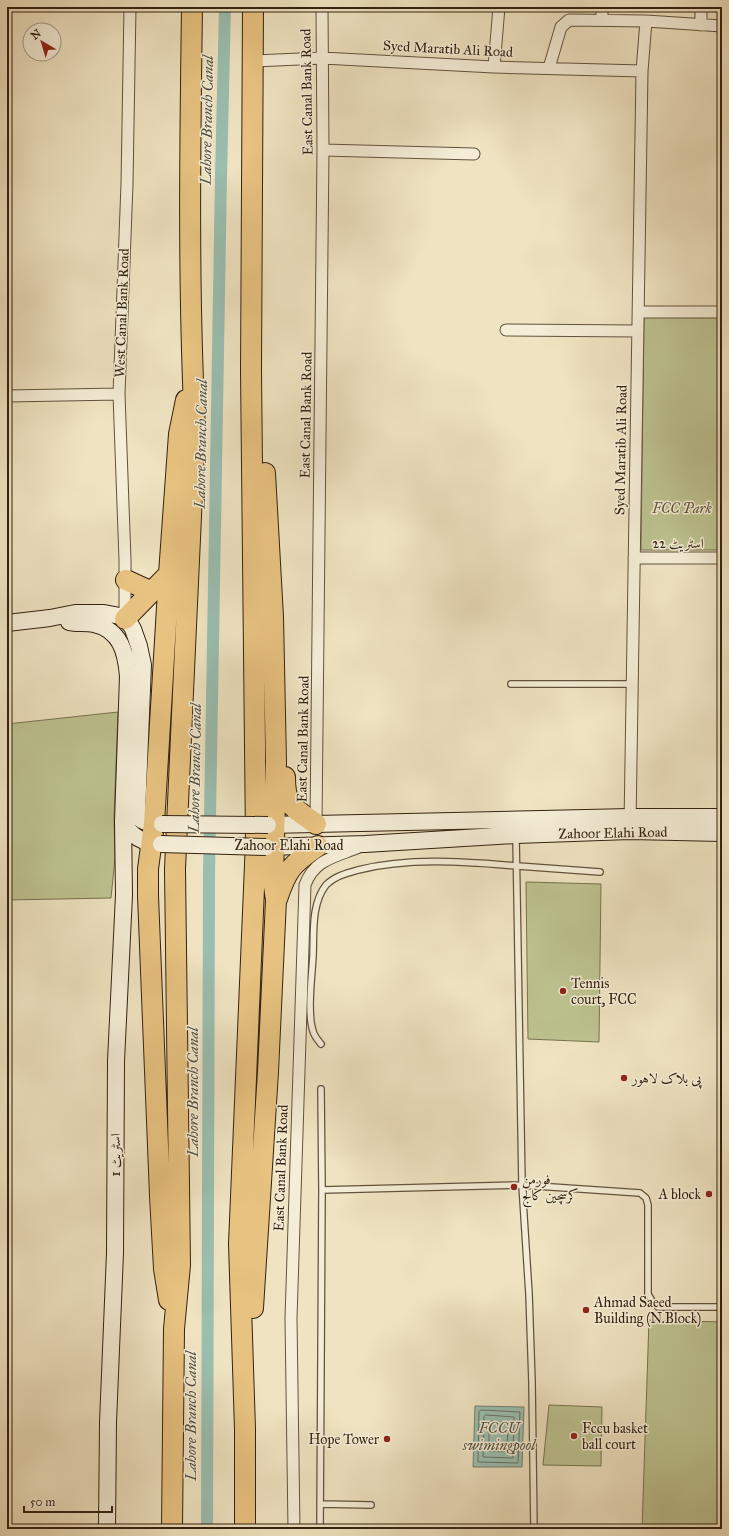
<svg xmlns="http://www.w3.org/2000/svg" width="729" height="1536" viewBox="0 0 729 1536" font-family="'IM FELL Great Primer',Amiri,serif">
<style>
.green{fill:#bdc390;stroke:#787250}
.water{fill:#9abeb0;stroke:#717f70}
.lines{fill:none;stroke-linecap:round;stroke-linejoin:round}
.shore{stroke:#667060;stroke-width:1}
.canal{stroke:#9abeb0;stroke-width:12}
.lane-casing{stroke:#62523c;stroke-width:8}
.street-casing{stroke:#62523c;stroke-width:13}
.secondary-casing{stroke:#332110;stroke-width:18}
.highway-casing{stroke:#332110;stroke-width:22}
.lane{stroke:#f5edd7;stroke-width:5.5}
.street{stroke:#f5edd7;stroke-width:11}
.secondary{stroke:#f5edd7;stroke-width:16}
.highway{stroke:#e8c280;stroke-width:20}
.secondary-bridge-casing{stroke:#332110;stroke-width:18;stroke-linecap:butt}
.secondary-bridge{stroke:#f5edd7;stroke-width:16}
.poi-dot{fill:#8f2418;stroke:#f5edd7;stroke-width:1.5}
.labels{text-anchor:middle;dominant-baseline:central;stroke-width:3;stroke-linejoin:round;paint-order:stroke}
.street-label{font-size:14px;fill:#332110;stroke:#f5edd7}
.park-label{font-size:14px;font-style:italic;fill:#5c5236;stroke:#f5edd7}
.poi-label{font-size:14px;fill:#332110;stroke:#f5edd7;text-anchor:start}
.water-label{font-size:15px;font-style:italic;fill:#525040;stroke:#f5edd7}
</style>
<rect width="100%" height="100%" fill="#efe3c1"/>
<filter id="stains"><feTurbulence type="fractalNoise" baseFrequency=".005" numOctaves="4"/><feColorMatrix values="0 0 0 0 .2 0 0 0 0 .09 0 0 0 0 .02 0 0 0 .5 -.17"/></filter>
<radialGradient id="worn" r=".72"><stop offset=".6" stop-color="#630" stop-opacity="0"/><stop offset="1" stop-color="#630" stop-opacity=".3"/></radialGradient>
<!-- green -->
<path class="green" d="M644,317h78v233h-81z
M118,712l-4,105 1,41 -4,40 -104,2v-176z
M526,882l75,2 -2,158 -71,-3z
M649,1320l73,2v207h-80z
M549,1405l53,2 -1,59 -58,-1z"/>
<!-- water -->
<path class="water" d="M475,1406l49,1 -2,60h-49z"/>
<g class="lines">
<!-- shore -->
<path class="shore" d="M481,1410l39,2 -2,51 -40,-1 1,-50z
M486,1415l28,2 -1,41 -30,-1 1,-40z
M492,1421l16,2 -1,29 -18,-1v-28z"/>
<!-- canal -->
<path class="canal" d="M207,1529l2,-654 12,-698 4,-170"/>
<defs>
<path id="lane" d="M511,684h120
M516,837l6,348 7,109 3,88 2,147
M321,1044c-3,-4 -7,-8 -8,-13 -6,-18 -1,-56 0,-75 1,-23 -2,-52 13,-71 9,-9 21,-12 32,-15 53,-13 107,-8 160,-4 28,2 55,4 82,6
M321,1089l1,101
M320,1504l51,1
M320,1529l2,-339 200,-5 118,8 6,5 2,7v89l4,7 6,6h64"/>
<path id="street" d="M602,20v-13
M701,25v-18
M253,61l69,-3 172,9 148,4
M494,67l5,-60
M549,68l12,-41 8,-7 77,1
M323,150l151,4
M639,312h83
M506,330l132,1
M7,396l112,-2
M634,558h88
M125,619v-59l-6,-166 8,-210 3,-177
M316,824l7,-674 -1,-143
M630,824l12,-753 4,-50 76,5
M294,1529l-3,-211 14,-433c9,-25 29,-28 52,-37"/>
<path id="secondary" d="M69,622c8,2 17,0 25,2 27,6 32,29 34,52l-5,145c8,16 20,22 38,23
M7,623l43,-5 25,-5h29l16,3 9,6 4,7 6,17 4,19 -6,148c3,11 14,10 25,11
M268,825l362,-8h92
M266,847l99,-3 151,-9 114,-4 92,2
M107,1529l1,-107 7,-169 1,-192 8,-166 -1,-74"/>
<path id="highway" d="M126,580l26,12
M125,619l44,-45
M285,777c0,31 9,30 31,47
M277,899c10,-30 15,-35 41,-53
M169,1300l-5,-31 -4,-73 -12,-300v-27l6,-45 15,-250 10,-140 7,-34
M253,1308l15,-236 8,-172 -3,-21 3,-117 -3,-145 -8,-144
M172,1529l2,-200 6,-64 -5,-396 20,-441c-7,-140 -5,-281 -3,-421
M245,1529v-100l-6,-185 17,-403 -5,-470 2,-364"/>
</defs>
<!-- lane casing -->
<use href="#lane" class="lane-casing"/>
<!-- street casing -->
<use href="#street" class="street-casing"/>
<!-- secondary casing -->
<use href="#secondary" class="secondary-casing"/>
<!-- highway casing -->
<use href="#highway" class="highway-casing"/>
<!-- lane -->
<use href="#lane" class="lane"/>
<!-- street -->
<use href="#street" class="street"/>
<!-- secondary -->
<use href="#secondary" class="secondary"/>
<!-- highway -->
<use href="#highway" class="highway"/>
<defs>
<path id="secondary-bridge" d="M162,824l106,1
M161,844l105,3"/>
</defs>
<!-- secondary-bridge casing -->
<use href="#secondary-bridge" class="secondary-bridge-casing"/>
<!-- secondary-bridge -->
<use href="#secondary-bridge" class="secondary-bridge"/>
</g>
<!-- markers -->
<g class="poi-dot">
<circle cx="563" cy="991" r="4"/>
<circle cx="624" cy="1078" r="4"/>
<circle cx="514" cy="1187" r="4"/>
<circle cx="709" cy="1194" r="4"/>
<circle cx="586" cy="1310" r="4"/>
<circle cx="574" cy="1436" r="4"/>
<circle cx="387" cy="1439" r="4"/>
</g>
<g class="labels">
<!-- street labels -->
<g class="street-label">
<text transform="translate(448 49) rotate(3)">Syed Maratib Ali Road</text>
<text transform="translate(307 92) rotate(-91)">East Canal Bank Road</text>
<text transform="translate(122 313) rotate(-88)">West Canal Bank Road</text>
<text transform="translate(306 415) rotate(-89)">East Canal Bank Road</text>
<text transform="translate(621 450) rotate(-89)">Syed Maratib Ali Road</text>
<text x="678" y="543">اسٹریٹ 22</text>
<text transform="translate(303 739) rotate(-89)">East Canal Bank Road</text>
<text transform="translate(613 833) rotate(-1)">Zahoor Elahi Road</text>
<text x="289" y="845">Zahoor Elahi Road</text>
<text transform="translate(115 1155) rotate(-90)">اسٹریٹ 1</text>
<text transform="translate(281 1168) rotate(-88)">East Canal Bank Road</text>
</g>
<!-- park labels -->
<g class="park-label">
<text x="682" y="508">FCC Park</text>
</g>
<!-- poi labels -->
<g class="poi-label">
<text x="571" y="983">Tennis<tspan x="571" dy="16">court, FCC</tspan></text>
<text x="632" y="1078">پی بلاک لاہور</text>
<text x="522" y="1179">فورمن<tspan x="522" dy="16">کرسچین کالج</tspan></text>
<text x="701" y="1194" text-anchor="end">A block</text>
<text x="594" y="1302">Ahmad Saeed<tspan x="594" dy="16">Building (N.Block)</tspan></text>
<text x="582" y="1428">Fccu basket<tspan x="582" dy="16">ball court</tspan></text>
<text x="379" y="1439" text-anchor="end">Hope Tower</text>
</g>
<!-- water labels -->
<g class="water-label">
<text transform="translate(207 120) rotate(-89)">Lahore Branch Canal</text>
<text transform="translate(201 444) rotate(-89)">Lahore Branch Canal</text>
<text transform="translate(195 768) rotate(-89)">Lahore Branch Canal</text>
<text transform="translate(193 1092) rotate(-90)">Lahore Branch Canal</text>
<text transform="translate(191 1416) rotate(-90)">Lahore Branch Canal</text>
<text x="499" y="1428">FCCU<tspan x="499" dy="17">swimingpool</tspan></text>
</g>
</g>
<!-- margin -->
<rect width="729" height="1536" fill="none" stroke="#efe3c1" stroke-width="24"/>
<rect x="8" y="8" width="713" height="1520" fill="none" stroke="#332110" stroke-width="2"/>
<rect x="12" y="12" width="705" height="1512" fill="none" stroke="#332110"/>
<!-- north arrow -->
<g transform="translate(42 42) rotate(322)"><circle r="19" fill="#f5edd7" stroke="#a79b87"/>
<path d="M0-3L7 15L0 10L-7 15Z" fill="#8f2418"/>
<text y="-6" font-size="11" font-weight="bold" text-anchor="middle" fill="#332110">N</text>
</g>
<!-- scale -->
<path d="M24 1506v6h88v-6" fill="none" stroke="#332110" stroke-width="2"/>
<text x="30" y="1506" font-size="12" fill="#332110" stroke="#f5edd7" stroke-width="3" paint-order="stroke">50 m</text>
<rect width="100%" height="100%" filter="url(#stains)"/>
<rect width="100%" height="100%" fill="url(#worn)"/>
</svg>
